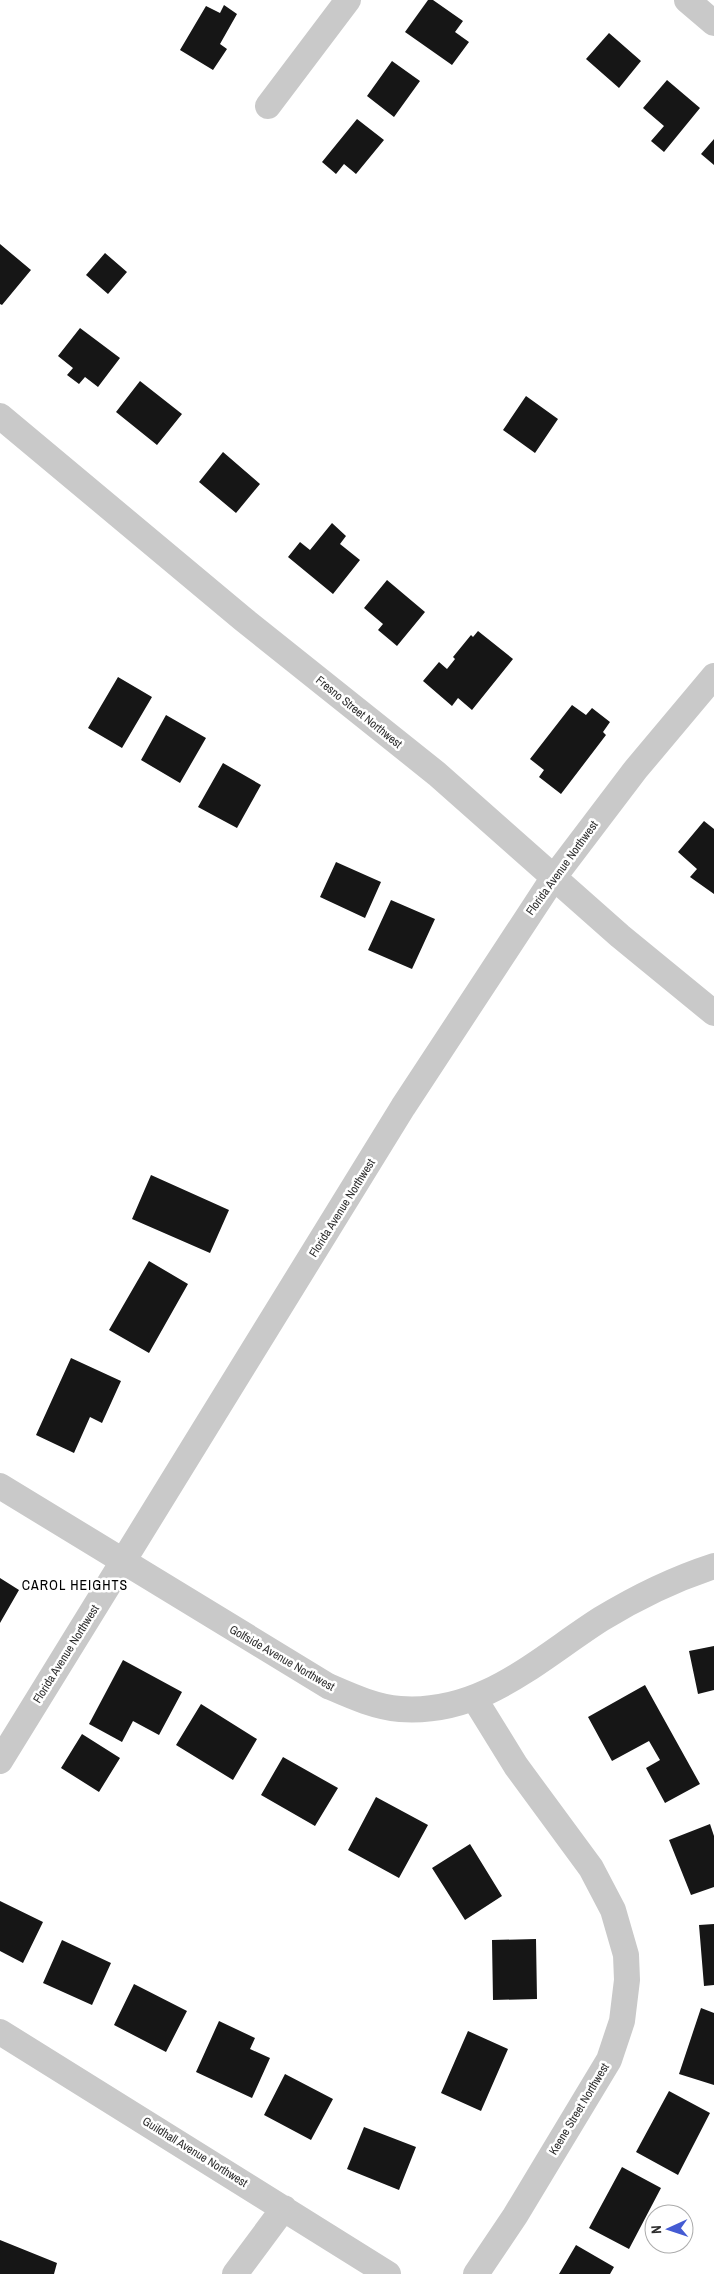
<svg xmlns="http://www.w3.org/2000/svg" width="714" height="2274" viewBox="0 0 714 2274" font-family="'Archivo Narrow',sans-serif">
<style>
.building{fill:#161616}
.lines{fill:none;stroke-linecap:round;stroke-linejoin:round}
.street{stroke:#c9c9c9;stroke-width:26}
.labels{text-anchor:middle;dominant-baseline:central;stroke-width:5;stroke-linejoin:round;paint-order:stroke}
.street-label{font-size:12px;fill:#2f2f2f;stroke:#fff}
.neighbourhood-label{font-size:14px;letter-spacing:1px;fill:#000;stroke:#fff}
</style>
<rect width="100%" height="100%" fill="#fff"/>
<!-- building -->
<path class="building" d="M428,0h5l30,21 -8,11 14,10 -17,23 -47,-33z
M224,5l13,9 -17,30 7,5 -14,21 -33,-20 26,-44 14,7z
M609,33l32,28 -22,27 -33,-29z
M392,61l28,20 -26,36 -27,-21z
M667,80l33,28 -36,44 -13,-11 13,-15 -21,-18z
M357,119l27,21 -28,34 -12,-10 -8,10 -14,-12z
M714,139v26l-13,-11z
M0,244l31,26 -29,35 -2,-1z
M105,253l22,19 -19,22 -22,-19z
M80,328l40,30 -22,29 -13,-10 -6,7 -12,-9 6,-7 -15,-12z
M140,381l42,33 -25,31 -41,-33z
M526,396l32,23 -23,34 -32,-23z
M223,452l37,32 -24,29 -37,-31z
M332,523l14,13 -6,8 20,16 -27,34 -45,-37 12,-15 10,8z
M387,580l38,32 -28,34 -19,-16 5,-6 -19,-16z
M478,631l35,28 -41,51 -14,-12 -6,8 -29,-25 16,-19 8,7 8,-10 -2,-2 18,-22 2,2z
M118,677l34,20 -30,51 -34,-20z
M572,705l14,10 6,-7 18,14 -7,10 3,3 -45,59 -22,-17 5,-7 -14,-11z
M166,715l40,23 -26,45 -39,-23z
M223,763l38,22 -24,43 -39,-21z
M704,821l10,8v65l-24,-17 7,-8 -19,-17z
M336,862l45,20 -16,36 -45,-21z
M391,900l44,19 -23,50 -44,-19z
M151,1175l78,35 -19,43 -78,-34z
M149,1261l39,23 -39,69 -40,-23z
M71,1358l50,23 -19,42 -12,-6 -16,36 -38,-18z
M0,1578l19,12 -19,33z
M714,1646v44l-16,4 -9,-43z
M123,1660l59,32 -23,43 -26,-14 -11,21 -33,-18z
M645,1685l55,99 -35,19 -19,-35 14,-8 -11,-19 -37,20 -24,-44z
M201,1704l56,35 -24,41 -57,-35z
M82,1734l38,24 -21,34 -38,-24z
M283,1757l55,31 -23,38 -54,-31z
M376,1797l52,28 -29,53 -51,-28z
M710,1824l4,12v51l-23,8 -22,-55z
M470,1844l32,52 -37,24 -33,-52z
M0,1901l43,21 -20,41 -23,-12z
M714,1924v61l-10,1 -5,-61z
M536,1939l1,60 -44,1 -1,-60z
M62,1940l49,23 -19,42 -49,-22z
M134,1984l53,27 -21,41 -52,-27z
M701,2008l13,5v72l-35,-11z
M219,2021l36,17 -5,11 20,9 -18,40 -56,-26z
M468,2031l40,18 -27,62 -40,-18z
M285,2074l48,25 -22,41 -47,-25z
M669,2091l41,22 -32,62 -42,-23z
M364,2127l52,20 -17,43 -52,-21z
M622,2167l39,21 -32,61 -40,-21z
M0,2240l57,23 -3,11h-54z
M576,2245l38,22 -4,7h-51z"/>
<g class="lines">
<!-- street -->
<path class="street" d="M687,0l27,23
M268,106l80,-106
M0,416l243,203 194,155 183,162 94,77
M0,1486l328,200c23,10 47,21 72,23 82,6 137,-49 201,-90 36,-22 73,-40 113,-53
M474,1698l42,68 75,102 22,42 13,45 1,25 -5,41 -13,39 -94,156 -39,58
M0,1761l403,-654 151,-230 82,-108 78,-93
M0,2032l388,242
M235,2274l49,-66"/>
</g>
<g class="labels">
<!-- street labels -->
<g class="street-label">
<text transform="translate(359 712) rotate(39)">Fresno Street Northwest</text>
<text transform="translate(562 868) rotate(-54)">Florida Avenue Northwest</text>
<text transform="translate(342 1208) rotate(-58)">Florida Avenue Northwest</text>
<text transform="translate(66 1654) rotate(-58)">Florida Avenue Northwest</text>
<text transform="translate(282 1658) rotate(30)">Golfside Avenue Northwest</text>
<text transform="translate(579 2109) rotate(-59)">Keene Street Northwest</text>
<text transform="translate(195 2152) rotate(32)">Guildhall Avenue Northwest</text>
</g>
<!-- neighbourhood labels -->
<g class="neighbourhood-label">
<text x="75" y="1585">CAROL HEIGHTS</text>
</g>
</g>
<!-- north arrow -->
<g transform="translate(669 2229) rotate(267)"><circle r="24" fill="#ffffff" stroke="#acacac"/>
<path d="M0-4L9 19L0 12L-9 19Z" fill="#445bd3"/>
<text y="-8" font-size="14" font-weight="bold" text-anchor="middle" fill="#2f2f2f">N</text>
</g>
</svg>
